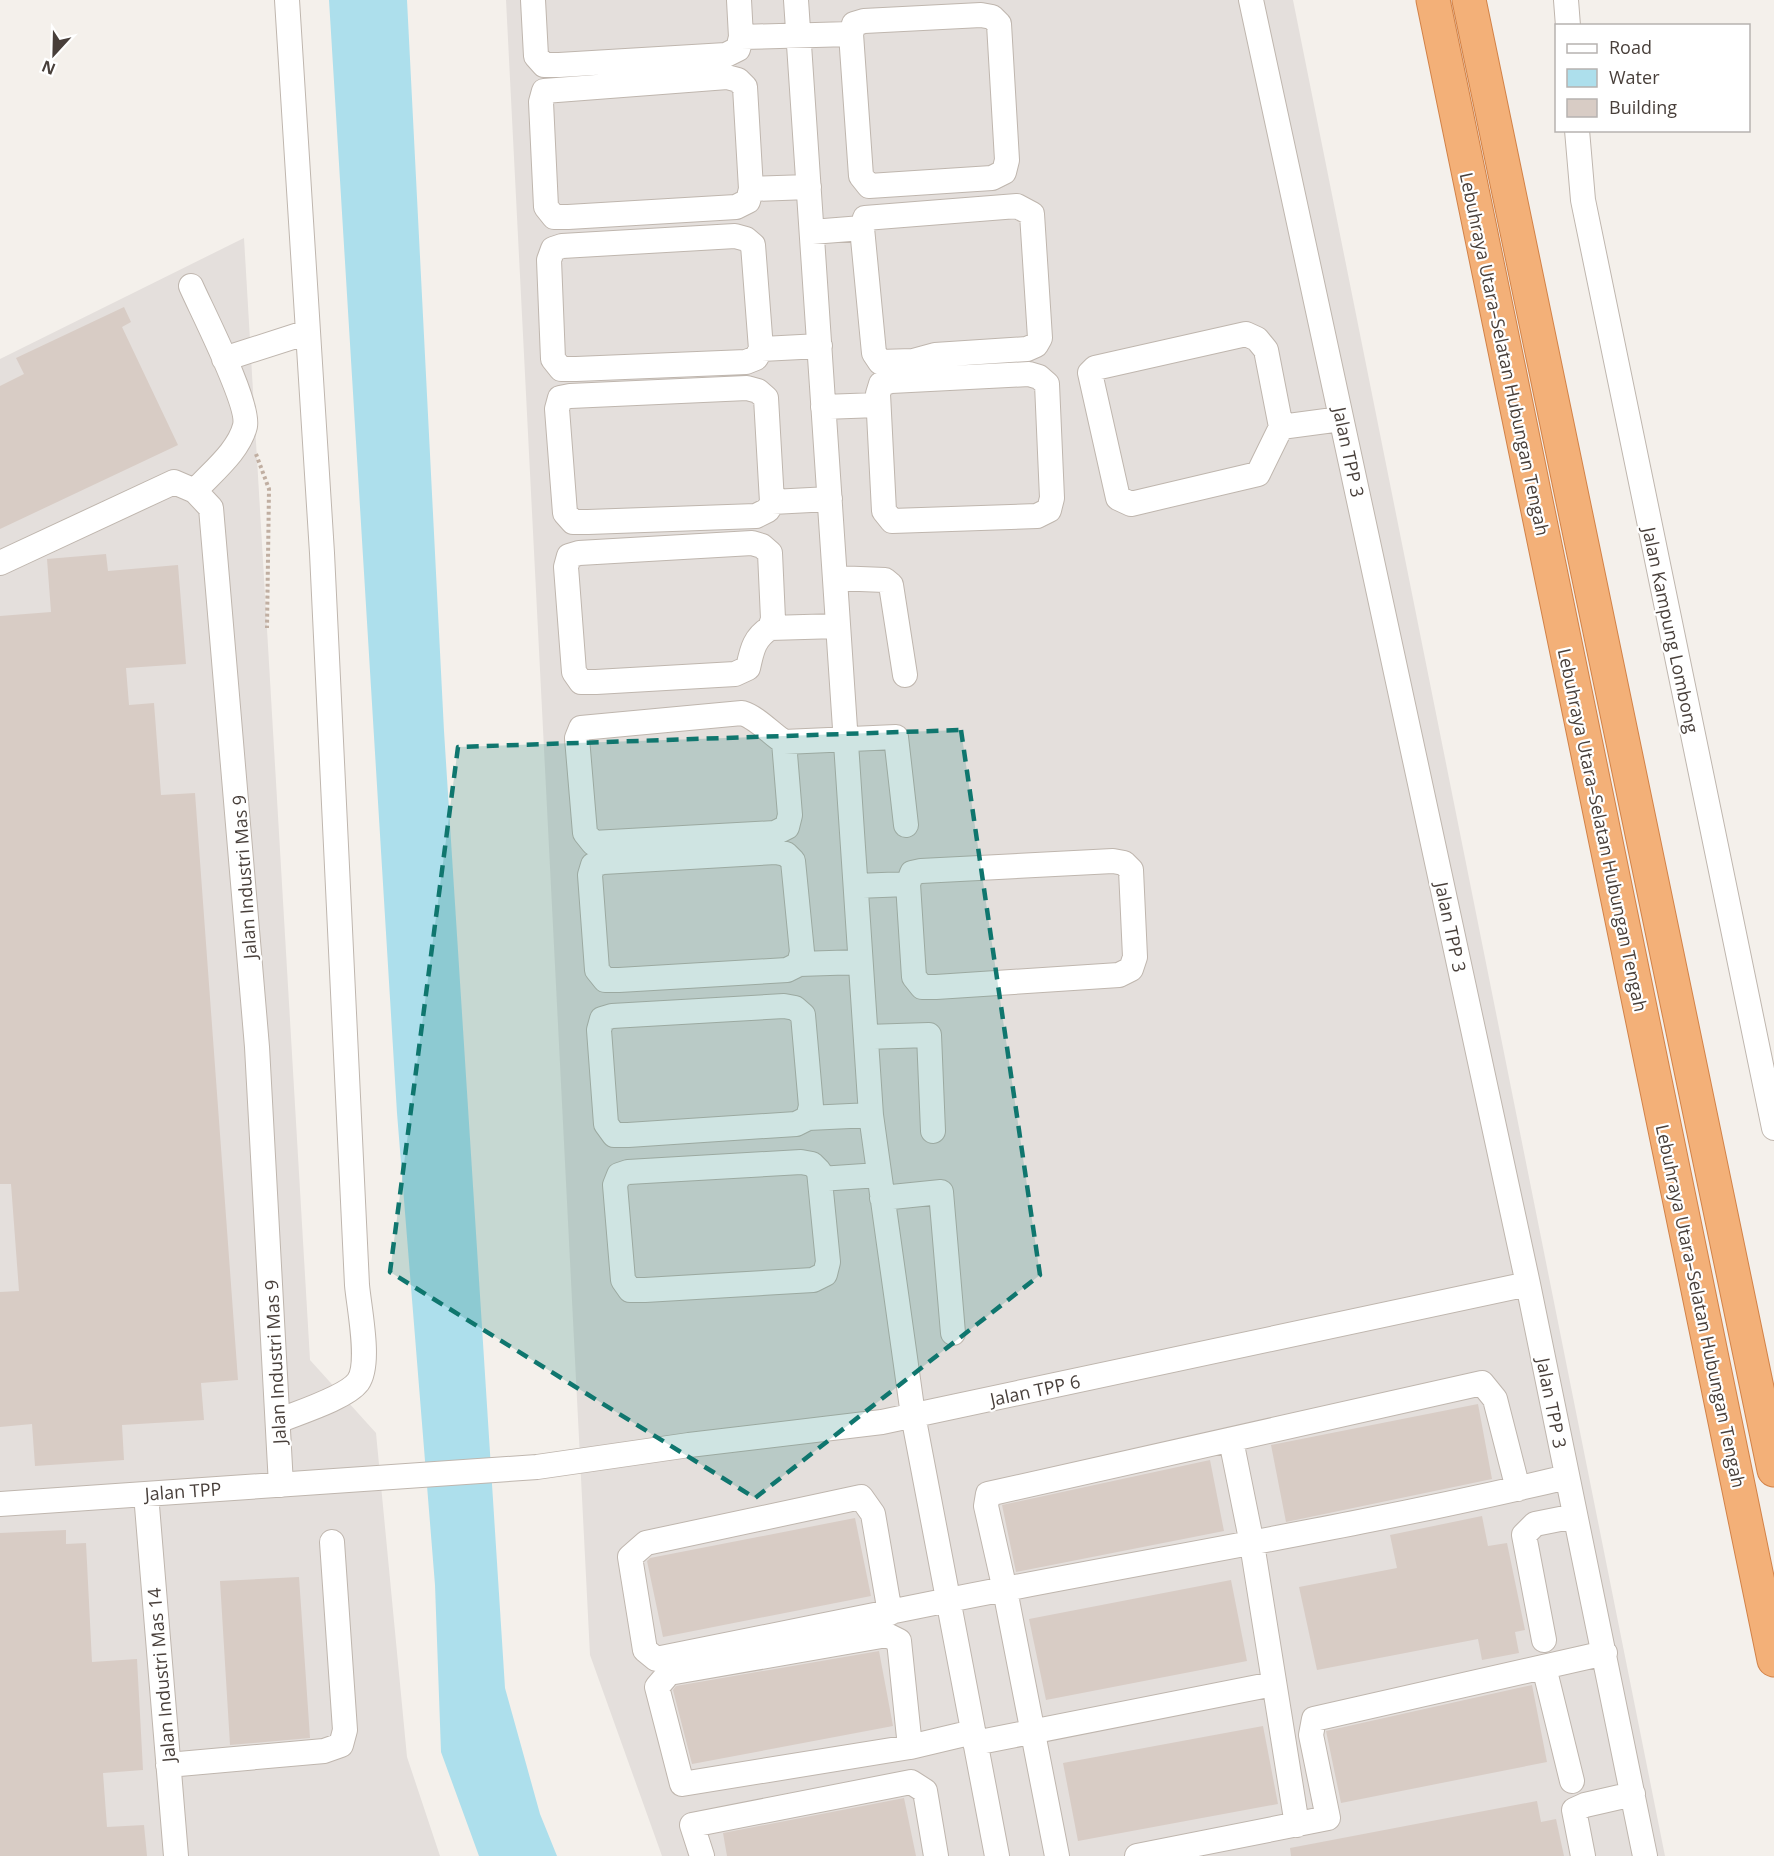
<svg xmlns="http://www.w3.org/2000/svg" width="1774" height="1856" viewBox="0 0 1774 1856" font-family="'Open Sans',sans-serif">
<style>
.industrial{fill:#e4dfdc}
.water{fill:#addfec}
.building{fill:#d8ccc5}
.lines{fill:none;stroke-linecap:round;stroke-linejoin:round}
.minor-casing{stroke:#bfb6ae;stroke-width:26}
.highway-casing{stroke:#d28248;stroke-width:35}
.path{stroke:#c0aea1;stroke-width:4;stroke-dasharray:3 3;stroke-linecap:butt}
.minor{stroke:#fff;stroke-width:24}
.highway{stroke:#f3b078;stroke-width:33}
.marked{fill:#0f766e;fill-opacity:0.2;stroke:#0f766e;stroke-width:4.5;stroke-dasharray:12 8;stroke-linejoin:round}
.labels{text-anchor:middle;dominant-baseline:central;stroke-width:4.5;stroke-linejoin:round;paint-order:stroke}
.street-label{font-size:18px;fill:#483f3a;stroke:#fff}
</style>
<rect width="100%" height="100%" fill="#f4f0eb"/>
<!-- industrial -->
<path class="industrial" d="M506,0h787l372,1856h-1003l-72,-201z
M244,238l66,1122 66,73 31,324 33,99h-440v-1497z"/>
<!-- water -->
<path class="water" d="M329,0h78l37,731 61,957 35,126 17,42h-78l-38,-104 -6,-167 -38,-472z"/>
<!-- building -->
<path class="building" d="M124,307l7,15 -9,5 56,118 -178,84v-143l24,-12 -8,-16z
M106,554l2,17 70,-6 8,99 -60,4 3,37 25,-2 7,92 34,-2 43,587 -37,3 3,37 -82,5 2,35 -89,6 -3,-42 -32,3v-135l19,-1 -8,-107h-11v-568l51,-4 -4,-53z
M1478,1404l14,75 -206,43 -15,-77z
M1210,1460l14,71 -208,41 -14,-67z
M1482,1516l6,30 19,-3 18,87 -10,2 4,21 -37,7 -4,-21 -161,31 -18,-83 98,-19 -7,-33z
M855,1518l16,78 -208,41 -16,-76 3,-3z
M66,1530v14l20,-1 6,119 45,-3 6,111 -40,3 4,54 37,-2 3,31h-147v-323z
M299,1577l11,161 -80,7 -10,-164z
M1231,1580l16,81 -201,39 -17,-81z
M879,1651l14,75 -201,38 -19,-74 3,-4z
M1532,1685l15,77 -206,41 -15,-72z
M1263,1726l15,78 -200,37 -15,-78z
M904,1798l12,58h-189l-4,-23z
M1537,1801l4,21 15,-3 8,37h-273l-1,-8z"/>
<g class="lines">
<defs>
<path id="minor" d="M533,0l3,56 8,9h15l167,-10 12,-6 3,-12 -2,-37
M796,0l75,1115 42,300 84,441
M1251,0l277,1284 117,572
M1566,0l2,26
M981,15l11,2 7,7 8,136 -3,12 -12,6 -123,8 -8,-10 -10,-142 3,-10 10,-3z
M741,37l110,-3
M727,77l11,3 7,7 6,102 -3,12 -12,6 -168,10h-14l-8,-10 -5,-105 3,-11z
M1577,130l6,70 191,928
M751,189l58,-2
M1017,206l15,8 8,124 -4,7 -9,4 -92,6 -22,6 -33,1 -6,-9 -12,-125 3,-10z
M812,232l50,-4
M735,236l11,3 7,6 8,104 -5,9 -10,4 -170,7h-15l-8,-10 -4,-99 4,-11 9,-3z
M191,286c11,25 59,118 54,140 -6,25 -33,46 -50,65
M1246,334l11,5 9,11 15,77 -23,47 -127,30 -13,-6 -28,-125 5,-5z
M761,349l59,-3
M224,359l84,-27
M1029,374l10,3 8,7 5,114 -3,12 -12,6 -145,5 -8,-10 -6,-117 3,-10 10,-3z
M747,388l11,3 8,7 6,104 -4,8 -12,6 -168,6h-15l-8,-9 -8,-104 3,-11 10,-2z
M823,407l55,-2
M1281,427l60,-8
M772,502l58,-3
M752,543l10,3 8,7 3,66 -3,9c-16,10 -18,22 -22,40l-13,6 -139,8h-15l-7,-10 -8,-105 3,-11 10,-3z
M0,563l174,-81 21,9 16,17 46,539 24,438
M835,578l50,2 6,5 14,90
M770,628l68,-2
M742,713c16,5 28,20 42,29l6,73 -3,12 -12,6 -182,10 -8,-10 -8,-95 4,-10z
M784,742l112,-5 10,88
M776,852l10,2 7,7 9,91 -3,12 -12,6 -168,10h-14l-8,-10 -7,-95 3,-10 10,-3z
M1113,861l11,2 7,7 4,87 -4,12 -12,6 -183,12h-14l-8,-10 -6,-93 4,-11 9,-2z
M856,886l52,-2
M799,964l61,-2
M784,1006l11,2 8,7 8,91 -3,12 -12,6 -168,11h-14l-8,-11 -7,-94 3,-11 10,-3z
M866,1037l63,-2 4,96
M808,1118l63,-3
M801,1162l11,2 7,7 9,91 -3,12 -12,6 -168,10h-15l-7,-10 -8,-95 4,-10 9,-3z
M820,1179l59,-4
M882,1198l59,-6 12,141
M278,1421c19,-8 68,-23 80,-39 13,-18 1,-74 -1,-97l-35,-732 -35,-553
M1231,1440l21,104 45,281
M146,1494l30,362
M0,1504l537,-37 152,-22 193,-23 646,-138
M890,1613l-17,-99 -12,-17 -215,46 -16,14 15,93 11,9c98,-19 195,-40 293,-59 206,-41 413,-74 618,-123
M1544,1640l-20,-105 11,-11 40,-8
M1544,1667l28,114
M975,1743l298,-59
M910,1747l-11,-106 -12,-6 -218,38 -12,14 25,97 228,-37 63,-15
M168,1765l156,-14 17,-6 4,-15 -13,-188
M702,1856l-10,-31 219,-43 14,9 11,65
M1057,1856l-52,-266 -19,-84 2,-12 494,-111 13,16 23,90
M1137,1856l191,-38 -17,-83 3,-16 291,-66
M1583,1856l-9,-46 11,-5 48,-11"/>
<path id="highway" d="M1433,0l341,1660
M1469,0l305,1470"/>
</defs>
<!-- minor casing -->
<use href="#minor" class="minor-casing"/>
<!-- highway casing -->
<use href="#highway" class="highway-casing"/>
<!-- path -->
<path class="path" d="M256,454l13,35 -2,139"/>
<!-- minor -->
<use href="#minor" class="minor"/>
<!-- highway -->
<use href="#highway" class="highway"/>
</g>
<!-- marked area -->
<path class="marked" d="M961,730l79,545 -285,223 -365,-226 68,-525z"/>
<g class="labels">
<!-- street labels -->
<g class="street-label">
<text transform="translate(1505 354) rotate(78)">Lebuhraya Utara–Selatan Hubungan Tengah</text>
<text transform="translate(1349 452) rotate(78)">Jalan TPP 3</text>
<text transform="translate(1671 630) rotate(78)">Jalan Kampung Lombong</text>
<text transform="translate(1603 830) rotate(78)">Lebuhraya Utara–Selatan Hubungan Tengah</text>
<text transform="translate(244 877) rotate(-94)">Jalan Industri Mas 9</text>
<text transform="translate(1451 927) rotate(78)">Jalan TPP 3</text>
<text transform="translate(1701 1306) rotate(78)">Lebuhraya Utara–Selatan Hubungan Tengah</text>
<text transform="translate(275 1362) rotate(-93)">Jalan Industri Mas 9</text>
<text transform="translate(1035 1390) rotate(-12)">Jalan TPP 6</text>
<text transform="translate(1552 1403) rotate(79)">Jalan TPP 3</text>
<text transform="translate(183 1491) rotate(-4)">Jalan TPP</text>
<text transform="translate(161 1675) rotate(-95)">Jalan Industri Mas 14</text>
</g>
</g>
<!-- legend -->
<rect x="1555" y="24" width="195" height="108" fill="#ffffff" stroke="#b6b2b0" stroke-width="1.5"/>
<rect x="1567" y="44" width="30" height="9" fill="#ffffff" stroke="#b6b2b0" stroke-width="1.5"/>
<text x="1609" y="54" font-size="18" fill="#483f3a">Road</text>
<rect x="1567" y="69" width="30" height="18" fill="#addfec" stroke="#b6b2b0" stroke-width="1.5"/>
<text x="1609" y="84" font-size="18" fill="#483f3a">Water</text>
<rect x="1567" y="99" width="30" height="18" fill="#d8ccc5" stroke="#b6b2b0" stroke-width="1.5"/>
<text x="1609" y="114" font-size="18" fill="#483f3a">Building</text>
<!-- north arrow -->
<g transform="translate(54 54) rotate(202)" stroke="#ffffff" stroke-width="4.5" paint-order="stroke">
<path d="M0-4.5L10 22L0 15L-10 22Z" fill="#483f3a"/>
<text y="-9" font-size="16" font-weight="bold" text-anchor="middle" fill="#483f3a">N</text>
</g>
</svg>
